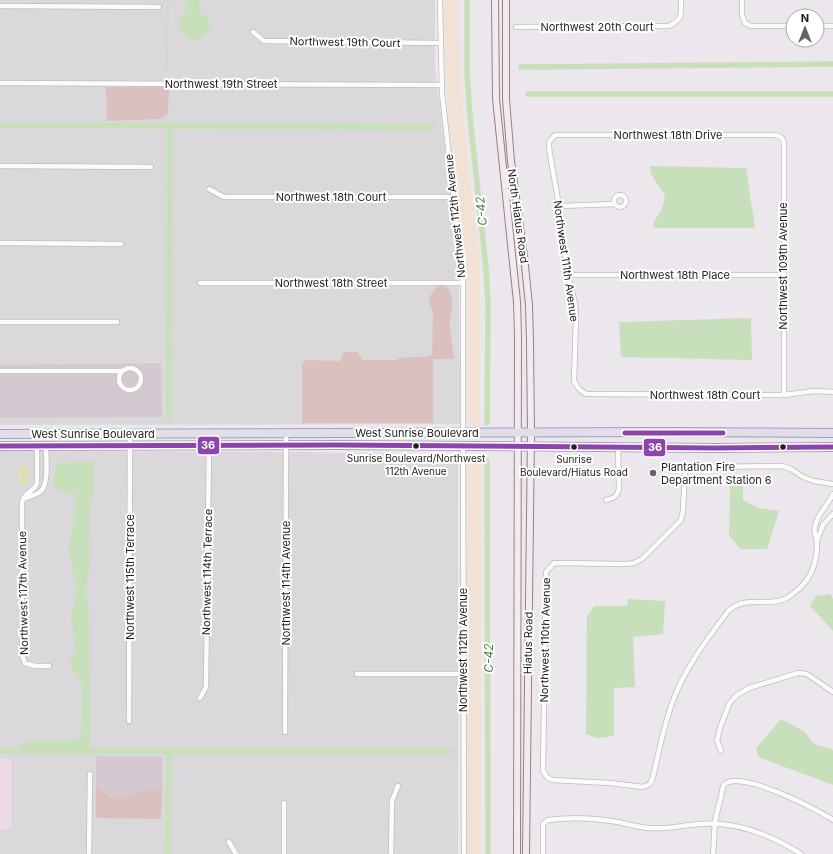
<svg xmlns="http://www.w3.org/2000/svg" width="833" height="854" viewBox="0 0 833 854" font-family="Inter,sans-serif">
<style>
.residential{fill:#dbd8db}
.construction{fill:#d5c9d1}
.farmland{fill:#eddae5}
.forest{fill:#dac0bf}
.park{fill:#f2e2d5}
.pitch{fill:#e1e0b3}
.water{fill:#c8dfbb}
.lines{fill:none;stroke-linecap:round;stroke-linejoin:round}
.stream{stroke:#c8dfbb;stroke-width:1.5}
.canal{stroke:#c8dfbb;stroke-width:5.5}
.street-casing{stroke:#bebcbe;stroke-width:6}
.secondary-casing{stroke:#96808b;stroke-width:8}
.highway-casing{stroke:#a29ec0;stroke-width:10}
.street{stroke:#fcfbfc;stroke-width:4.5}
.secondary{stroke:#f3eaef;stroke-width:6}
.highway{stroke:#e2dee9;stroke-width:8}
.bus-1-casing{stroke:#fff;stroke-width:8}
.bus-1{stroke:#8e44ad;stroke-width:5}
.bus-dot{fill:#1e1e1e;stroke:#fff;stroke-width:1.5}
.poi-dot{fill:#666466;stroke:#fff;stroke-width:1.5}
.labels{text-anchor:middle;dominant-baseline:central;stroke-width:4;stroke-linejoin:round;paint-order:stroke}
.bus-label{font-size:10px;fill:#1e1e1e;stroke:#fff}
.street-label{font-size:11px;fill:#1e1e1e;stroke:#fff}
.poi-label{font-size:11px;fill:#1e1e1e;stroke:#fff;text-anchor:start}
.water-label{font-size:12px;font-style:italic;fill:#44843f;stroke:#fff}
.line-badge{stroke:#fff;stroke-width:1.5}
.badge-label{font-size:11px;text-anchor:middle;font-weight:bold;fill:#fff}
</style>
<rect width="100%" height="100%" fill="#ece7ec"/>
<!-- residential -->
<path class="residential" d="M0,0h435v67l17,138h1l5,59 3,160 -461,1z
M0,451l299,1 159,3v399h-458z"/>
<!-- construction -->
<path class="construction" d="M161,363l1,54 -162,1v-53z
M96,756l66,1v32h-12l-22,7 -16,1 -16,-11z"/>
<!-- farmland -->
<path class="farmland" d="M0,759h11v70h-11z"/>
<!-- forest -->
<path class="forest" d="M106,87h63l-1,27 -8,5 -53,2z
M444,285c4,3 7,8 8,13 2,8 -1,15 -2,22 -1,13 3,26 4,39h-21v64h-131v-59l4,-4 34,1 4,-9h13l6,8h33c7,-5 25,-1 36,-5l1,-43 -4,-8 1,-8 7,-10z
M96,786l15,11 17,-1 22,-7h12l-1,30 -65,-1z"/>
<!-- park -->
<path class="park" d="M444,0h15v45l6,88 15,128v166c-7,0 -10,-1 -15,-7l1,-164 -16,-104 -6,-118z
M473,454h8v400h-16v-393l3,-4z"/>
<!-- pitch -->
<path class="pitch" d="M19,466h9v18h-9z"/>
<!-- water -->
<path class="water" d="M191,0h8l1,12c18,10 10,25 -7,29l-13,-9 -1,-14 7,-6 -1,-8z
M650,166l96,2 9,60h-101l-1,-4 10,-18 2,-10 -14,-22z
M751,318l1,42 -131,-3 -2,-35z
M94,462v33l-4,8 -1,54c2,10 -1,18 -2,27 -1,9 0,18 2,26l1,141h-74l4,-7 12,-4h45l3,-2 1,-4 1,-49 -11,-18 -1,-6 5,-10 -4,-35 6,-26 -9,-41 8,-39 -1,-16 -21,-5 -1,-6 3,-19 3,-1z
M743,483v17l15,8 21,3 -12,38h-27l-11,-14 1,-50z
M830,594l3,5v32l-23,-25 6,-10z
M628,599l37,2 -2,33 -30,3 2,50 -21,1v48l-17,2 -11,-4 1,-118 7,-10h33z
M781,719l24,13 9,12 19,6v35l-75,-28 -2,-9z"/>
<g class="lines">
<!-- stream -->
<path class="stream" d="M167,70l1,-70"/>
<!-- canal -->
<path class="canal" d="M467,0v72l3,44 16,153 2,36 -1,118
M521,67l312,-3
M528,94h305
M0,125l433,2
M169,418l1,-293
M487,461l1,393
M0,751h451
M168,854l1,-103"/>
<defs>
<path id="street" d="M440,0l2,93 21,190v149
M742,0v15l3,8 6,3h42
M0,6l159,1
M817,26h16
M516,27l153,-1c14,-7 12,-11 12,-26
M253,32l11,9 176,2
M0,83l442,2
M0,166l151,1
M209,189l15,8h230
M614 201a6 6 0 1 1 12 0a6 6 0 1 1-12 0Z
M559,206l56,-2
M0,243l121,1
M568,275h215
M200,283h263
M0,322h117
M119 379a11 11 0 1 1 22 0a11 11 0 1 1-22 0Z
M0,371h122
M784,395v-253l-3,-5 -6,-2h-220l-6,7v6l10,58 9,69 7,29 1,14 -2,63 5,8 7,5 198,1 30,-4 19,1
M37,446v37c-3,10 -12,7 -15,20v152l3,8 10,3h14
M463,446l1,408
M833,484l-19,-3 -11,-4 -12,-8 -9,-3 -90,1 -4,1 -3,3 -2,40 -2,9 -39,39 -8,4 -7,1 -73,-1 -8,9 -3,199 4,6 5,3 58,3 33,4 7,-3 3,-7c6,-26 11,-54 21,-79 13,-33 34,-60 55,-88 18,-14 34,-4 53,-10 5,-1 9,-5 13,-8 16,-12 22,-28 22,-48 0,-6 -4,-12 -2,-18 2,-12 13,-21 18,-32
M23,499c6,-2 13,-4 18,-8 8,-7 5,-34 5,-46
M606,500c8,-2 11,-3 13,-11l-1,-41
M817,541l6,-16 10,-11
M357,674h106
M200,698l6,-11 3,-242
M129,721l1,-287
M285,732l1,-299
M721,751l-4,-11 3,-12 9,-24 8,-9 12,-7 49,-15 9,1 26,18
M229,842l7,12
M89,854l1,-80
M284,854v-51
M391,854l1,-53 6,-15
M543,854v-30l5,-4c22,-3 47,-2 70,2 10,2 20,5 30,6 17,2 35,-3 52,-4 36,-3 71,11 101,30
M713,854c1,-10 1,-21 2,-31 1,-9 4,-18 6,-26 1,-4 1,-9 3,-12 13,-17 95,25 109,35"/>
<path id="secondary" d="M495,0l1,99 21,203 1,34 -1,518
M506,0v99l5,62 13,95 5,49 1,37 1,91 -5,421"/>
<path id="highway" d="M0,434l663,-2 170,1
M0,446l338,-1 377,3 118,-1"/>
</defs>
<!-- street casing -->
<use href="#street" class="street-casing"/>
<!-- secondary casing -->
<use href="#secondary" class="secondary-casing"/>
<!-- highway casing -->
<use href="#highway" class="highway-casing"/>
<!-- street -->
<use href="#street" class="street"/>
<!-- secondary -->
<use href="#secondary" class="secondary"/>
<!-- highway -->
<use href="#highway" class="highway"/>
<defs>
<path id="bus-1" d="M625,433h98
M0,446l338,-1 377,3 118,-1"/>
</defs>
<!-- bus-1 casing -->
<use href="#bus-1" class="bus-1-casing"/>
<!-- bus-1 -->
<use href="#bus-1" class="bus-1"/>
</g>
<!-- markers -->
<g class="bus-dot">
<circle cx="416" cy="446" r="3.5"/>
<circle cx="574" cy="447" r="3.5"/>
<circle cx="783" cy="447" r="3.5"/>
</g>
<circle class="poi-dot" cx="653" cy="473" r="4"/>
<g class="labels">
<!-- bus labels -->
<g class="bus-label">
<text x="416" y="458">Sunrise Boulevard/Northwest<tspan x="416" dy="13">112th Avenue</tspan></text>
<text x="574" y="459">Sunrise<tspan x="574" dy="13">Boulevard/Hiatus Road</tspan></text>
</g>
<!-- street labels -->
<g class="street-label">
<text x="597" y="27">Northwest 20th Court</text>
<text transform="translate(345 42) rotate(1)">Northwest 19th Court</text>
<text x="221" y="84">Northwest 19th Street</text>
<text x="668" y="135">Northwest 18th Drive</text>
<text x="331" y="197">Northwest 18th Court</text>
<text transform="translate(455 216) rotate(-96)">Northwest 112th Avenue</text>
<text transform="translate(518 216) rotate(82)">North Hiatus Road</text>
<text transform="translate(566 261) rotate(82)">Northwest 111th Avenue</text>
<text transform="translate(783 266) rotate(-90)">Northwest 109th Avenue</text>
<text x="675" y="275">Northwest 18th Place</text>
<text x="331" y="283">Northwest 18th Street</text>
<text x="705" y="395">Northwest 18th Court</text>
<text x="417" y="433">West Sunrise Boulevard</text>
<text x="93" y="434">West Sunrise Boulevard</text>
<text transform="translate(207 572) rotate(-89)">Northwest 114th Terrace</text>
<text transform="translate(130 577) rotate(-90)">Northwest 115th Terrace</text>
<text transform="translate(286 583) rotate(-90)">Northwest 114th Avenue</text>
<text transform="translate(23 593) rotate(-91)">Northwest 117th Avenue</text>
<text transform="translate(545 640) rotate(-89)">Northwest 110th Avenue</text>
<text transform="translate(528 643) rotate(-89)">Hiatus Road</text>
<text transform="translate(463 650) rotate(-90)">Northwest 112th Avenue</text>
</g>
<!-- poi labels -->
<g class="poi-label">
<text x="661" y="467">Plantation Fire<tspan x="661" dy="13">Department Station 6</tspan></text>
</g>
<!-- water labels -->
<g class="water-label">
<text transform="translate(481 211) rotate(-96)">C-42</text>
<text transform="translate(488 658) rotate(-90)">C-42</text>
</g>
</g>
<g class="line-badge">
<rect x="197" y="436" width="23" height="19" rx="4" fill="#8e44ad"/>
<rect x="643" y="438" width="23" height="19" rx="4" fill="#8e44ad"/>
</g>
<g class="badge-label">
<text x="208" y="449">36</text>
<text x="655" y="451">36</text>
</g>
<!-- north arrow -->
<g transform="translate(805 28)"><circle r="19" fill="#ffffff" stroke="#a5a5a5"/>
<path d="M0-3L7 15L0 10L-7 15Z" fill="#666466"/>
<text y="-6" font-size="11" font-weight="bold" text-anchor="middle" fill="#1e1e1e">N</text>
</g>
</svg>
